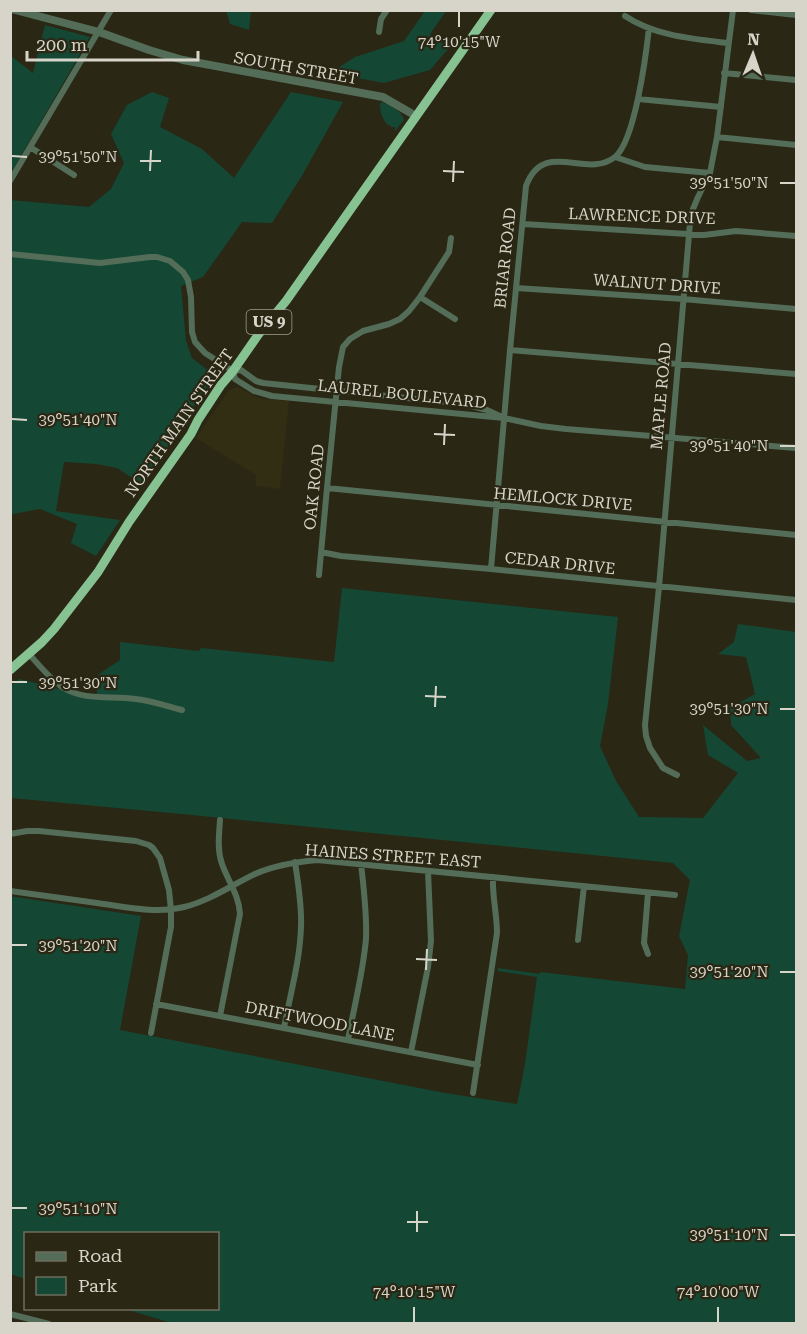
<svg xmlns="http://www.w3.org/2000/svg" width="807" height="1334" viewBox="0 0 807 1334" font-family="'Roboto Serif',serif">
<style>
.built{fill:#322e13}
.green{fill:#144834}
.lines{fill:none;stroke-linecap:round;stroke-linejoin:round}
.minor{stroke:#536d58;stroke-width:6}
.tertiary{stroke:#536d58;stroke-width:8}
.trunk{stroke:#86c292;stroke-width:9}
.ticks{fill:none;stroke:#d7d5c9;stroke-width:2}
.labels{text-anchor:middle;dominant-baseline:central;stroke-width:4.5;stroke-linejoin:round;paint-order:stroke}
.shield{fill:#2a2714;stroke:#a3a193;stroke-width:1.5}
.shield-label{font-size:15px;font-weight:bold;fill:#d7d5c9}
.street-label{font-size:16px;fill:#d7d5c9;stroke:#2a2714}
.ticks-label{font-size:15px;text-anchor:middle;fill:#d7d5c9;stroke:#2a2714;stroke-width:4.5;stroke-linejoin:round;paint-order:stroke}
</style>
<rect width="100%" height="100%" fill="#2a2714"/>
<!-- built -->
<path class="built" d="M237,387l24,12 28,2 -9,88 -24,-3v-11l-60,-37 33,-48z"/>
<!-- green -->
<path class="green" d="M226,11h25l-2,19 -19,-6z
M425,11h21l-16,23 19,14 -19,22 -46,13 -54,-10 25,-16 49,-16z
M45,25l45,12 -79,136v-117l22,17z
M152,92l17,6 -9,29 42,22 32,29 57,-86 52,10 -40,72 -31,49 -30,-1 -39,55 -22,9 5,55 6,17 21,16 -6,13 -24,35 -39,64 -27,-18 -21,-4 -32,-2 -8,49 64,9 -24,36 -25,-13 6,-19 -37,-15 -27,5 -2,-1 -1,-313 79,7 22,-18 13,-26 -13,-29 16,-29z
M382,102c8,3 20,9 22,18l-9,11v-4h-4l-1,-2h-2c-6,-6 -8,-13 -8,-21z
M342,588l276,29 -10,87 -8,42 16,35 23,36 64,1 35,-45 -30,-18 -5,-30 44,36 14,-3 -30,-33 -1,-17 25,-14 -9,-37 -28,-3 16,-12 4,-18 58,8v691l-621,1 -50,-15 93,-1v-74h-192l-1,45 -14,-5 -1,-378 131,20 -21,114 325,63 72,11 8,-40 12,-87 -39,-6v-3l42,6v-2l145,17 3,-34 -9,-19 11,-56 -17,-17 -481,-48 -181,-17v-112l8,-7 77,19 3,-24 21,-14v-18l79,9 2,-3 133,14z"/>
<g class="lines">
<!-- minor -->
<path class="minor" d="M751,10l45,5
M625,16c30,20 68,23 103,27
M379,32l2,-13 6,-9
M724,73l72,7
M638,99l83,8
M717,137l79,8
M30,147l44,28
M615,157l30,10 65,6
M10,181l101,-171
M523,224l181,11 32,-4 60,5
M10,254l90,9 50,-6h7l13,4 13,11 5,8 3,17 1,35 3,10 10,11 28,18 8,-1 15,11 7,2 201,21 23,6 17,8
M516,288l167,11 113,10
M420,297l35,22
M510,350l286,24
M233,371l2,8 19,12 18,5 232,22 37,8 25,3 230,19
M327,488l469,47
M321,552l20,4 150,13 305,31
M491,569l19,-219 16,-164c18,-48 60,-6 89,-29 20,-16 31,-102 34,-129
M319,575l8,-87 12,-121 4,-20 7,-8 13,-8 26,-7 11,-5 9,-8 11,-14 29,-45 2,-14
M29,654c10,11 21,25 33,33 24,15 49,8 74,12 16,2 31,7 46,11
M677,775l-14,-7 -13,-20 -4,-12 -1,-11 14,-138 31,-364 3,-14 5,-12 12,-24 7,-36 16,-127
M10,834l17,-3h12l97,10 13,4 4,3 7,10 9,32 2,20v17l-20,106
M10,891c29,4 58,8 87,12 29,4 58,11 87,4 25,-6 48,-22 71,-33 20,-9 40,-12 62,-14l358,35
M648,893l-4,50 4,11
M578,940l6,-54
M156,1004l322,61
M220,1016l20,-102c-1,-19 -12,-33 -18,-50 -5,-14 -3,-29 -2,-44
M284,1028c6,-33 16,-67 17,-101 1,-22 -3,-44 -6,-65
M348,1040c6,-33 15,-67 18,-101 1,-25 -2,-50 -5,-75
M411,1052l17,-85 3,-26 -3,-70
M473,1093l24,-160c0,-19 -5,-37 -4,-56
M10,1314l39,10"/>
<!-- tertiary -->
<path class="tertiary" d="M15,10l84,22 50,18 34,10 200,37 33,19"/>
<!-- trunk -->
<path class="trunk" d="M10,670l32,-28 12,-13 44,-57 31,-50 62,-88 7,-14 23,-35 12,-14 25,-36 28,-34 205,-291"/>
</g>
<!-- ticks -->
<path class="ticks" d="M459,27v-15M12,156l15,1M140,161h21M150,171l1,-21M443,171l21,1M453,182l1,-21M780,183h15M12,419l15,1M434,434l21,1M444,445l1,-21M780,446h15M12,682h15M425,696l21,1M435,707l1,-21M780,709h15M12,945h15M416,959l21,1M426,970l1,-21M780,972h15M12,1208h15M407,1222h21M417,1232v-21M780,1235h15M414,1322v-15M718,1322v-15"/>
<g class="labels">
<!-- shield labels -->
<rect class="shield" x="246.5" y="310" width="45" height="24" rx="4.5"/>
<g class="shield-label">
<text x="269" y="322">US 9</text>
</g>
<!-- street labels -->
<g class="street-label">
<text transform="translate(296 68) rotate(10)">SOUTH STREET</text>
<text transform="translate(642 216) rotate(2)">LAWRENCE DRIVE</text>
<text transform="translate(505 258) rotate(-84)">BRIAR ROAD</text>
<text transform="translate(657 284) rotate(4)">WALNUT DRIVE</text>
<text transform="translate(402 394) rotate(6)">LAUREL BOULEVARD</text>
<text transform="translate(661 396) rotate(-85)">MAPLE ROAD</text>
<text transform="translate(179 423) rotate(-55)">NORTH MAIN STREET</text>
<text transform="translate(314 487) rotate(-84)">OAK ROAD</text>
<text transform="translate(563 499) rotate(5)">HEMLOCK DRIVE</text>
<text transform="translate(560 563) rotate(6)">CEDAR DRIVE</text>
<text transform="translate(393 856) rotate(4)">HAINES STREET EAST</text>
<text transform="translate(320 1021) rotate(11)">DRIFTWOOD LANE</text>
</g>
</g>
<g class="ticks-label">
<text x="459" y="47">74°10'15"W</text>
<text x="78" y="162">39°51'50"N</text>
<text x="729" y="188">39°51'50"N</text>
<text x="78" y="425">39°51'40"N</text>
<text x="729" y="451">39°51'40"N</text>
<text x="78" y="688">39°51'30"N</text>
<text x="729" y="714">39°51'30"N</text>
<text x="78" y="951">39°51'20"N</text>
<text x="729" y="977">39°51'20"N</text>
<text x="78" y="1214">39°51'10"N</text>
<text x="729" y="1240">39°51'10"N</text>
<text x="414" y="1297">74°10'15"W</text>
<text x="718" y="1297">74°10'00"W</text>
</g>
<!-- border -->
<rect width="807" height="1334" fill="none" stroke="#d7d5c9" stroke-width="24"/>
<!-- legend -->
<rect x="24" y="1232" width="195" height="78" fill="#2a2714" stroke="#6f6d5c" stroke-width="1.5"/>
<rect x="36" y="1252" width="30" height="9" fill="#536d58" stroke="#6f6d5c" stroke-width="1.5"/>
<text x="78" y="1262" font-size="18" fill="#d7d5c9">Road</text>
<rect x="36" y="1277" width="30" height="18" fill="#144834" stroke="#6f6d5c" stroke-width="1.5"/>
<text x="78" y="1292" font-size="18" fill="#d7d5c9">Park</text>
<!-- north arrow -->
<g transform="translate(753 54) rotate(2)" stroke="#2a2714" stroke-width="4.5" paint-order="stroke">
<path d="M0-4.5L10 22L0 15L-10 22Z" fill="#d7d5c9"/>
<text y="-9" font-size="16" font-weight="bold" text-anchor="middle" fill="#d7d5c9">N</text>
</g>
<!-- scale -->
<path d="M27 51v9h171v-9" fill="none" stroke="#d7d5c9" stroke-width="3"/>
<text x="36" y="51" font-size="18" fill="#d7d5c9" stroke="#2a2714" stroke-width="4.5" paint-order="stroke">200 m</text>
</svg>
